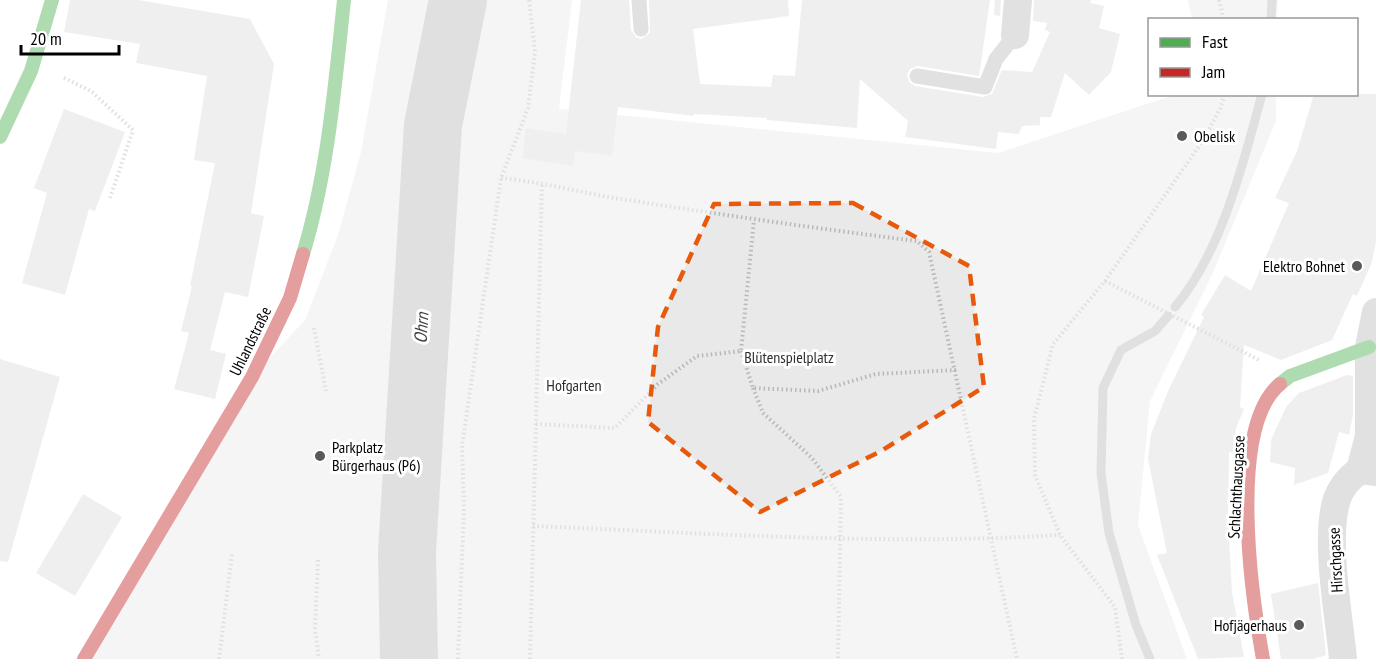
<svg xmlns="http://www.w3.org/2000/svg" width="1376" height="659" viewBox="0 0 1376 659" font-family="'PT Sans Narrow',sans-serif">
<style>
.green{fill:#e9e9e9}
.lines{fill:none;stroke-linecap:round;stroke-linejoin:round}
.stream{stroke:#bbb;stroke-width:9}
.river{stroke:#bbb;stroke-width:58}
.building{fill:#dcdcdc}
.path{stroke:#b8b8b8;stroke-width:4;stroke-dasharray:1.5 3;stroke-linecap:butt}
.lane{stroke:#bdbdbd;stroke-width:15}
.street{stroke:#bdbdbd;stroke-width:28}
.fast{stroke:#4caf50;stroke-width:14}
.jam{stroke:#c62828;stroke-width:14}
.marked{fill:none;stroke:#e8590c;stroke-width:4.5;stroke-dasharray:12 8;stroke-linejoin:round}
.poi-dot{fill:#595959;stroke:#fff;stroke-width:2}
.labels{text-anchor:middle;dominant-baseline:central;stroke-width:6;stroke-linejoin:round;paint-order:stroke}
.poi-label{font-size:16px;fill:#000;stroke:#fff;text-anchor:start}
.street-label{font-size:16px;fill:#000;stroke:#fff}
.park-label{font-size:16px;fill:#2e2e2e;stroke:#fff}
.water-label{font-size:18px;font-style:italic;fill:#3f3f3f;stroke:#fff}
</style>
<rect width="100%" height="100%" fill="#fff"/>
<!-- green -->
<path class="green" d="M388,0h184l-13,109 439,44 176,-58h102v26l-64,154 -62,126 -12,124 49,134h-1103l168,-282 53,-57 33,-85 23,-83z
M1188,0h90l-1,19h-85z"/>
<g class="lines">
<!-- stream -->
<path class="stream" d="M1271,20l1,-20
M1175,307c47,-56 68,-143 87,-213
M1150,659l-14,-34 -27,-92 -8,-60 2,-85 18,-38 34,-19 13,-15"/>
<!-- river -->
<path class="river" d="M409,659l-2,-107 26,-427 25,-125"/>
</g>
<!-- building -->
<path class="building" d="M70,0h68l112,19 24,45 -23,149 13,3 -16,81 -23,-5 -15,58 16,4 -11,45 -41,-10 15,-56 -8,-2 11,-45h-2l25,-123 -21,-3 13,-84 -71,-13 4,-19 -76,-12z
M581,0h48l2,30 5,7 5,2 9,-6 -1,-33h139l1,16 -96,13 7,55 71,3 2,-12 22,1 7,-76h188l-11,76 -61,-10 -8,3 -3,6 3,8 5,3 68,11 9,-3 10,-24 30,2 18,-40 -5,-2 2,-7 -14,-2 1,-21h57l-1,3 14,3 -5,22 21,6 -9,38 -22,23 -24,-22 -14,44h-11v8l-18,1 -3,8 -21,-2 -2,17 -91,-12 3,-16 -48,-42 -3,49 -90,-8v-2l-73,-4v2l-76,-9 -6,49 -37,-5 -2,15 -51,-8 4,-30 40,6z
M995,0h6l-1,16 -6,-1z
M1314,94h62v148l-4,20 -15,34 -4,-2 -21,46 -51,20 -37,-15 -4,62 4,2 -8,19 -3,25 -4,-1 -1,68 4,72 12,65 -46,2 -41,-104 10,-2 -19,-94 3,-25 18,-45 35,-72 -3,-2 24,-40 26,16 38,-88 -14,-5 22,-47z
M64,109l61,23 -30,79 -6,-2 -24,86 -43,-12 25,-90 -13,-5z
M0,359l60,18 -52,185 -8,-1z
M1347,375l6,1v39l-4,20 -10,-3 -11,41 -34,12 1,-17 -25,-6 1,-22 15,-33 13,-14z
M83,494l39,23 -47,79 -39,-23z
M1318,583l8,72 -12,4h-33l-10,-65z"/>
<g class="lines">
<!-- path -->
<path class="path" d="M1219,0l5,20
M64,78l27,13 42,39 -24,71
M501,178c43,4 84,16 126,22 97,15 193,29 290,41l12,11 88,407
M1105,281l154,79
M314,328l12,63
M741,351l12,37 65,3 58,-17 80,-4
M753,388l10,25 49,45 29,39 -3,162
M536,424l79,4 43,-44 39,-28 44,-5 13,-131
M533,526c175,7 352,20 527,9
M318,560l-3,69 4,30
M219,659l13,-105
M458,659l6,-152 -2,-61 39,-268 27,-70 7,-56 -6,-52
M530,659l12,-477
M1122,659l-7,-52 -55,-72 -25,-60 -1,-56 19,-75 52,-63 97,-139 18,-33 5,-15"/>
<!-- lane -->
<path class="lane" d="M639,0l2,29
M917,76l68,11 11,-28 19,-24"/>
<!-- street -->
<path class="street" d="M1015,35l3,-35
M1376,312l-7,35v89l-9,34 16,2
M1343,659c-4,-43 -18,-116 -7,-157 4,-14 13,-24 24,-32"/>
<!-- fast -->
<path class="fast" d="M0,137l31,-66 21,-71
M303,254c25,-82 32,-169 41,-254
M1280,384l10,-8 79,-29"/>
<!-- jam -->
<path class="jam" d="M84,659l168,-282 38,-79 13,-44
M1263,659c-11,-61 -36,-231 17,-275"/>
</g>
<!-- marked area -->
<path d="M0 0H1376V659H0ZM853,203l116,63 15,121 -103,64 -121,61 -112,-90 10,-95 56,-123z" fill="#fff" fill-opacity=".55" fill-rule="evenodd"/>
<path class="marked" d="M853,203l116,63 15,121 -103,64 -121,61 -112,-90 10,-95 56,-123z"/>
<!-- markers -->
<g class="poi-dot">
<circle cx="1182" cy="136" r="6"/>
<circle cx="1357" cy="266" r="6"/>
<circle cx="320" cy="456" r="6"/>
<circle cx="1299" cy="625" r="6"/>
</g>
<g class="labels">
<!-- poi labels -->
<g class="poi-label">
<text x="1194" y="136">Obelisk</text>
<text x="1345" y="266" text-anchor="end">Elektro Bohnet</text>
<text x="332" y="447">Parkplatz<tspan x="332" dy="18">Bürgerhaus (P6)</tspan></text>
<text x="1287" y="625" text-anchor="end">Hofjägerhaus</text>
</g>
<!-- street labels -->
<g class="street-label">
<text transform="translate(250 341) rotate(-64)">Uhlandstraße</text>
<text transform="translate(1236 487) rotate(-87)">Schlachthausgasse</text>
<text transform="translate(1335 560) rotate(-93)">Hirschgasse</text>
</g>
<!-- park labels -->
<g class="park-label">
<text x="789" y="357">Blütenspielplatz</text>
<text x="574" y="385">Hofgarten</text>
</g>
<!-- water labels -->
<g class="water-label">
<text transform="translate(421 328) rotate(-86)">Ohrn</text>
</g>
</g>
<!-- legend -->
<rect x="1148" y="18" width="210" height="78" fill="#ffffff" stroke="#999999" stroke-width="1.5"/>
<rect x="1160" y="38" width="30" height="9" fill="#4caf50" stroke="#999999" stroke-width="1.5"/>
<text x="1202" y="48" font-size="18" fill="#000000">Fast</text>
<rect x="1160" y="68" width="30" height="9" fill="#c62828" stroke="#999999" stroke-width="1.5"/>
<text x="1202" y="78" font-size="18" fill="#000000">Jam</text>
<!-- scale -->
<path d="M21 45v9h98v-9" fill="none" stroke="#000000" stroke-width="3"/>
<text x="30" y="45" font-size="18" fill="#000000" stroke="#ffffff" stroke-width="4.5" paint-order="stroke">20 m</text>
</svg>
